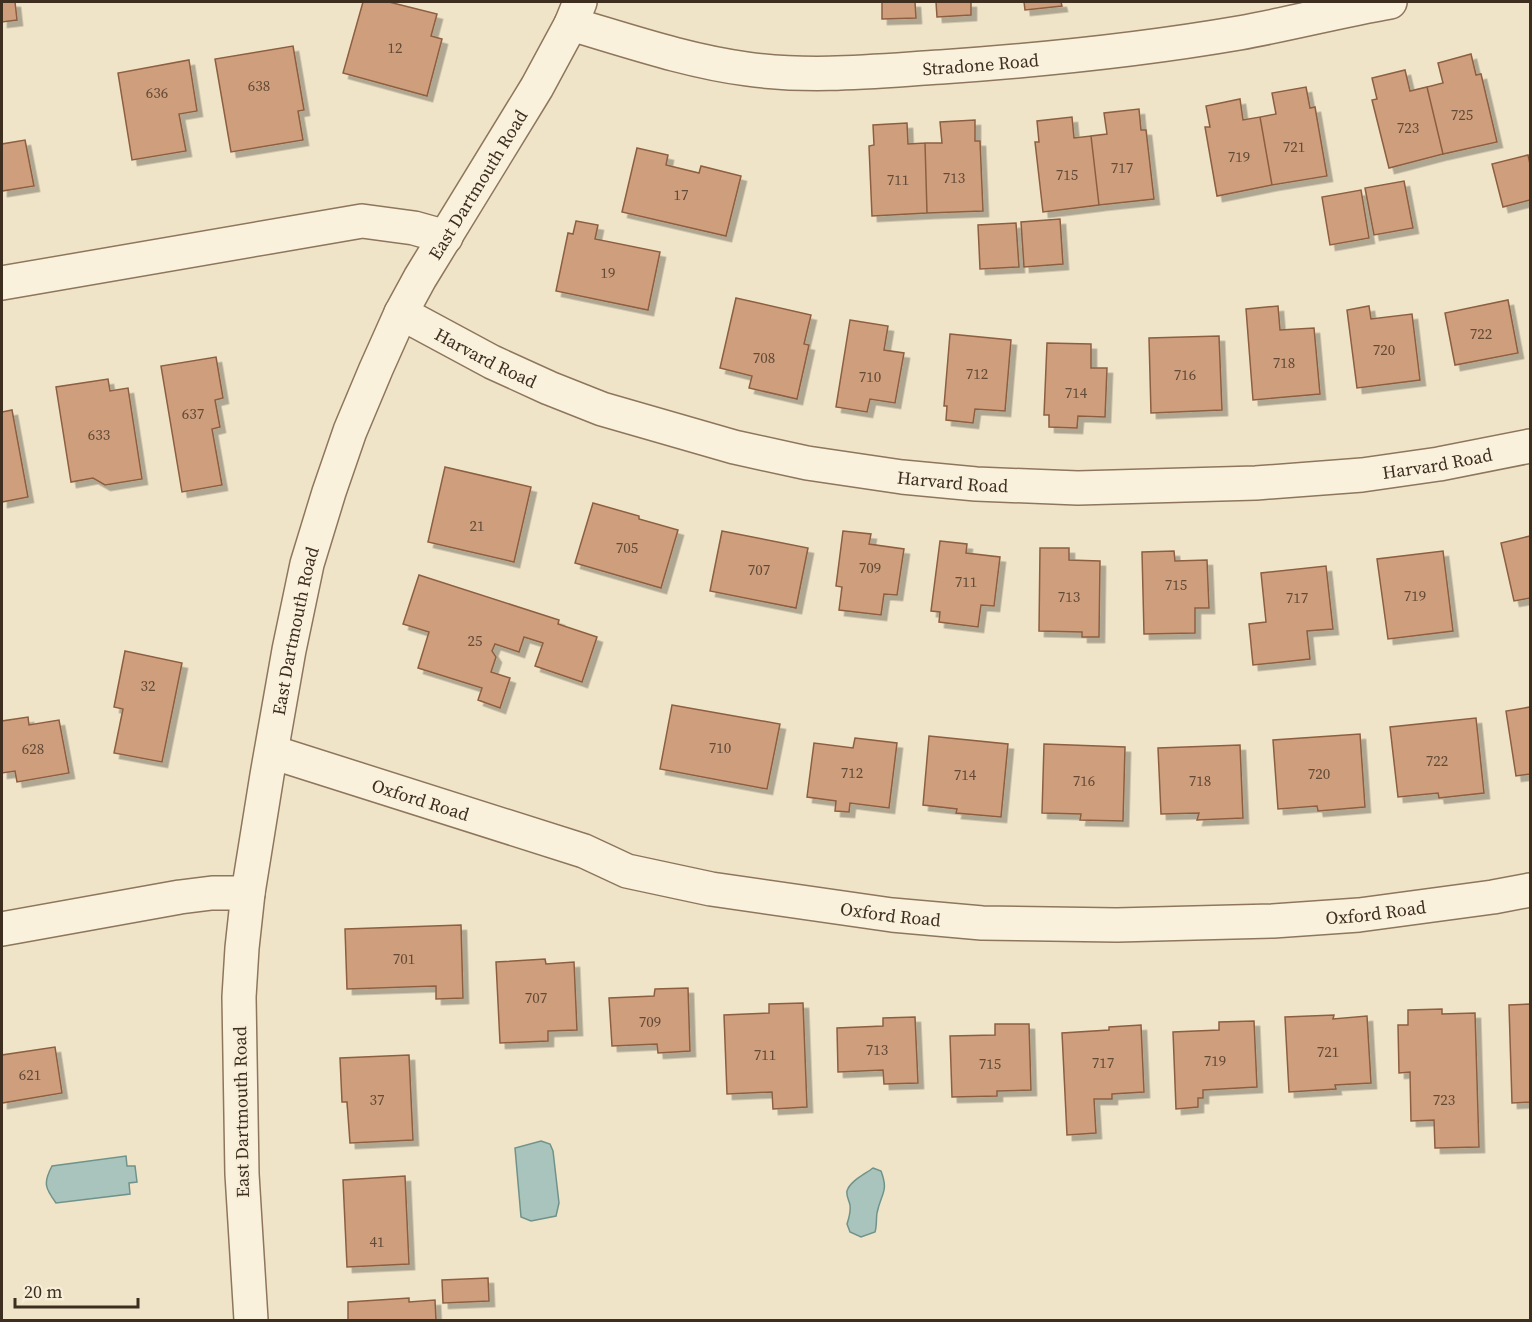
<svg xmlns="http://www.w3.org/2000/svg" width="1532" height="1322" viewBox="0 0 1532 1322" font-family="'Source Serif 4',serif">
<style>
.water{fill:#a9c4bc;stroke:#6f938a;stroke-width:1.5}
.building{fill:#cf9f7d;stroke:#8d5f41;stroke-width:1.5;filter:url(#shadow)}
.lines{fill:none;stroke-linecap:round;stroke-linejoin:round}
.minor-casing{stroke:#8d765c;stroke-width:36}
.minor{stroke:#faf1dc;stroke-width:33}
.labels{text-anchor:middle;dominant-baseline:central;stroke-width:4.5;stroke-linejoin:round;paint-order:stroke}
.number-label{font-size:15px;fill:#624a37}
.street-label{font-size:18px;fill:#3d2e20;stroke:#f7eed8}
</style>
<defs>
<filter id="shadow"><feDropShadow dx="5.5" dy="5.5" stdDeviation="0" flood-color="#0004"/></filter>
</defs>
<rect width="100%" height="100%" fill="#f0e4c8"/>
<!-- water -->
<path class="water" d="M541,1141l9,3 3,7 6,52 -3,13 -25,5 -10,-4 -6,-69z
M126,1156l1,10h8l2,16 -8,1 1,11 -74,9c-11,-15 -13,-20 -4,-37z
M873,1168l8,3c8,21 0,22 -4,42 -1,6 0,13 -2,19l-14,5 -11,-5 -3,-8c2,-6 4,-12 3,-19 -1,-5 -4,-9 -3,-14 3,-10 18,-17 26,-23z"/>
<!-- building -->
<path class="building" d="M2,2h13l2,18 -15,2z
M363,2h26l48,12 -6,22 11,3 -15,57 -84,-23z
M882,2h33l1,16 -34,1z
M936,2h35v13l-34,2z
M1024,2h37l1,4 -37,4z
M293,46l11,64 -6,1 5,29 -72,12 -16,-93z
M1471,54l5,21 5,-1 16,68 -54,12 -16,-67 16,-4 -5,-20z
M189,60l8,51 -18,3 7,37 -54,9 -14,-87z
M1405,70l5,21 17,-4 16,67 -54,14 -17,-68 5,-1 -5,-21z
M1306,87l4,21 5,-1 12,69 -55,9 -12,-68 16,-3 -4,-21z
M1240,99l3,21 17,-3 12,68 -55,11 -12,-69h5l-4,-21z
M1139,109l2,21h5l8,69 -55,6 -8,-69 16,-2 -3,-21z
M1072,117l2,21 17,-2 8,69 -56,7 -8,-70h4l-2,-21z
M975,120v21h5l3,70 -56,2 -2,-70h17l-2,-21z
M907,123l1,21 17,-1 2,70 -55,3 -3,-70 5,-1 -1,-20z
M25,140l9,46 -32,5v-47z
M637,148l31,7 -2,10 33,8 2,-7 40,10 -15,60 -104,-24z
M1528,155l2,9v36l-27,7 -11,-43z
M1404,181l9,47 -39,7 -9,-47z
M1361,190l8,48 -39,7 -8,-48z
M1060,219l3,45 -39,3 -3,-45z
M576,221l22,4 -3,14 65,13 -12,58 -92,-19 12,-58 5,1z
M1016,223l3,44 -39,2 -2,-44z
M736,298l75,17 -7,29 5,1 -12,54 -48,-11 3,-12 -32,-8z
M1508,300l10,53 -63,12 -10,-52z
M1278,306l2,24 34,-2 6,66 -67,6 -7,-91z
M1369,306l2,13 41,-5 8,66 -63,8 -10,-78z
M850,320l38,6 -4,24 20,3 -9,50 -25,-4 -3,13 -31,-5z
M950,334l61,6 -6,71 -30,-2 -2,14 -27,-3 1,-14h-3z
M1219,336l3,74 -71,3 -2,-75z
M1047,343l44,1v24h16l-2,49 -27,-1 -1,12 -28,-1v-12h-5z
M216,357l7,41 -8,2 5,27 -8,2 10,56 -40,7 -21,-126z
M108,379l2,12 18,-3 14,91 -37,6 -12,-7 -22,4 -15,-95z
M12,410l16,87 -26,5v-90z
M445,467l86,20 -17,75 -86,-20z
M593,503l46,13v3l39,11 -17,58 -86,-25z
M722,531l86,17 -12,60 -86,-17z
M843,531l28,3 -2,10 35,5 -7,46 -13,-1 -3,21 -42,-5 3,-23 -6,-1z
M1530,536v62l-16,3 -13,-58z
M940,541l27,3 -1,9 34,4 -6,49 -13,-1 -3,22 -39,-5 1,-10 -9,-1z
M1040,548h29v12l31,1 -1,76h-17v-5l-43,-1z
M1174,551l1,10 32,-1 2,48h-14v25l-51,1 -2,-82z
M1443,551l10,80 -65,8 -11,-80z
M1326,566l7,63 -26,2 3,28 -57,6 -4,-41 17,-2 -5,-49z
M419,575l140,45 -1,4 39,13 -15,45 -47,-16 8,-23 -19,-6 -5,15 -24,-8 -3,7 4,6 -5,15 19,6 -10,30 -22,-8 4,-12 -64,-20 11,-36 -26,-8z
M125,651l57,12 -20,99 -48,-9 9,-44 -9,-2z
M672,705l108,19 -13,65 -107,-20z
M1530,707v67l-14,2 -10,-65z
M28,717l1,8 30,-5 10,53 -52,9 -2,-11 -13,2v-52z
M1476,718l8,75 -45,5 -1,-5 -40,4 -8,-70z
M1360,734l5,73 -47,4 -1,-5 -39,3 -5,-69z
M929,736l79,8 -7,73 -45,-4 1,-4 -34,-4z
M855,738l42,5 -8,65 -39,-5 -1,9 -14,-1 1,-10 -29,-4 7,-54 39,5z
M1044,744l81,3 -2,74 -43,-1 1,-6 -39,-1z
M1240,745l3,73 -46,2 2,-7 -38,1 -3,-66z
M461,925l2,73 -27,1v-13l-89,3 -2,-60z
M545,959l1,5 28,-2 3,68 -29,1v10l-48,2 -4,-81z
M688,988l2,63 -32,2 -1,-9 -45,2 -3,-48 45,-2 1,-7z
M803,1003l4,104 -34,2 -1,-17 -45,2 -3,-79 45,-2v-9z
M1530,1004v98l-18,1 -3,-98z
M1442,1009v5l33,-1 4,134 -44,1 -1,-28 -23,1 -1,-49 -11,1 -1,-48h10v-15z
M1334,1015l-1,4 34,-3 4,67 -36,2 1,4 -47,3 -4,-75z
M915,1017l3,66 -34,1 -1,-14 -45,2 -1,-44 46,-2v-8z
M1254,1021l3,66 -54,3v8h-5v9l-22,2 -3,-77 46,-2v-8z
M995,1024h34l2,66 -34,1v5l-45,1 -2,-61 45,-1z
M1141,1025l3,67 -32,2v5h-18l2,34 -29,2 -5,-102 47,-3v-3z
M55,1047l7,46 -60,10v-48z
M409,1055l4,85 -63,3 -3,-41h-5l-2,-44z
M405,1176l4,88 -62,3 -4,-87z
M488,1278l1,23 -46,2 -1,-23z
M409,1298v4l26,-2 1,20h-88v-18z"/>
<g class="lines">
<defs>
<g id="minor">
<path id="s1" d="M571,24c58,17 116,37 176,45 65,9 130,2 194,-2 100,-7 199,-17 298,-34 50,-9 100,-22 151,-31"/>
<path d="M2,283l360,-62 52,7 32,9"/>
<path id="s2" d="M401,313l91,49 57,26 53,21 132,38 73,16 95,14 74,7 102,4 178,-5 106,-8 77,-11 91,-18"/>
<path id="s3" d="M272,752l312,99 43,20 84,18 181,26 90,8 135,2 156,-4 86,-6 134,-18 37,-7"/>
<path d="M2,929l178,-32 32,-4h36"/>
<path id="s4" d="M251,1320l-9,-146 -3,-177 3,-49 6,-55 19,-118 22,-125 18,-86 22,-72 21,-61 26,-62 25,-56 19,-35 117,-191 34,-63 9,-22"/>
</g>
</defs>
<!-- minor casing -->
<use href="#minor" class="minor-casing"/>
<!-- minor -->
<use href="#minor" class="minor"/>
</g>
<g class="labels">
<!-- number labels -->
<g class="number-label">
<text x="395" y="47">12</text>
<text x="259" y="85">638</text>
<text x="157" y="92">636</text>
<text x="1462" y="114">725</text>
<text x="1408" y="127">723</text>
<text x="1294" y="146">721</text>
<text x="1239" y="156">719</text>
<text x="1122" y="167">717</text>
<text x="1067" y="174">715</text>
<text x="954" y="177">713</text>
<text x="898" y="179">711</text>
<text x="681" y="194">17</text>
<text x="608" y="272">19</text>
<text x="1481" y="333">722</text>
<text x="1384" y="349">720</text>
<text x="764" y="357">708</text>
<text x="1284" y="362">718</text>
<text x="977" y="373">712</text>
<text x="1185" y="374">716</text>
<text x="870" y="376">710</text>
<text x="1076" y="392">714</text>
<text x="193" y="413">637</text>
<text x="99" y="434">633</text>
<text x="477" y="525">21</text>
<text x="627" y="547">705</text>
<text x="870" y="567">709</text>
<text x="759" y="569">707</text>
<text x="966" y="581">711</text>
<text x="1176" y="584">715</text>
<text x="1415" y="595">719</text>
<text x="1069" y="596">713</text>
<text x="1297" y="597">717</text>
<text x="475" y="640">25</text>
<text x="148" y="685">32</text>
<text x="720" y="747">710</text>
<text x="33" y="748">628</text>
<text x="1437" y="760">722</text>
<text x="852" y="772">712</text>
<text x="1319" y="773">720</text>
<text x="965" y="774">714</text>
<text x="1084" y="780">716</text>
<text x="1200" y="780">718</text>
<text x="404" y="958">701</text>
<text x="536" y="997">707</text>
<text x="650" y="1021">709</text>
<text x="877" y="1049">713</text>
<text x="1328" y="1051">721</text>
<text x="765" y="1054">711</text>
<text x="1215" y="1060">719</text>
<text x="1103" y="1062">717</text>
<text x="990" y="1063">715</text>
<text x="30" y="1074">621</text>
<text x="377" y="1099">37</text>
<text x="1444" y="1099">723</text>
<text x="377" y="1241">41</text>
</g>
<!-- street labels -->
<g class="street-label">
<text stroke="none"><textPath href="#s1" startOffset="416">Stradone Road</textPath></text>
<text stroke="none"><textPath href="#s4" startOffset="1180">East Dartmouth Road</textPath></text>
<text stroke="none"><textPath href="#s2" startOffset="96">Harvard Road</textPath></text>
<text stroke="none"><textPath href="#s2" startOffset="1068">Harvard Road</textPath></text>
<text stroke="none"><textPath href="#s2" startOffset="582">Harvard Road</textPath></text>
<text stroke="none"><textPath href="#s4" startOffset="694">East Dartmouth Road</textPath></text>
<text stroke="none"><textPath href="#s3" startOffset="156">Oxford Road</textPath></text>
<text stroke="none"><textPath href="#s3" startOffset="1128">Oxford Road</textPath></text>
<text stroke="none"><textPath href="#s3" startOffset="642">Oxford Road</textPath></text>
<text transform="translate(241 1112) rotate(-91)">East Dartmouth Road</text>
</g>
</g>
<!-- border -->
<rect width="1532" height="1322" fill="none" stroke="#3d2e20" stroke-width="6"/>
<!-- scale -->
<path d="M15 1298v9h123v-9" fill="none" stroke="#3d2e20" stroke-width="3"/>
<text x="24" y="1298" font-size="18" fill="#3d2e20" stroke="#f7eed8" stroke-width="4.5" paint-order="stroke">20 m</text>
</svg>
